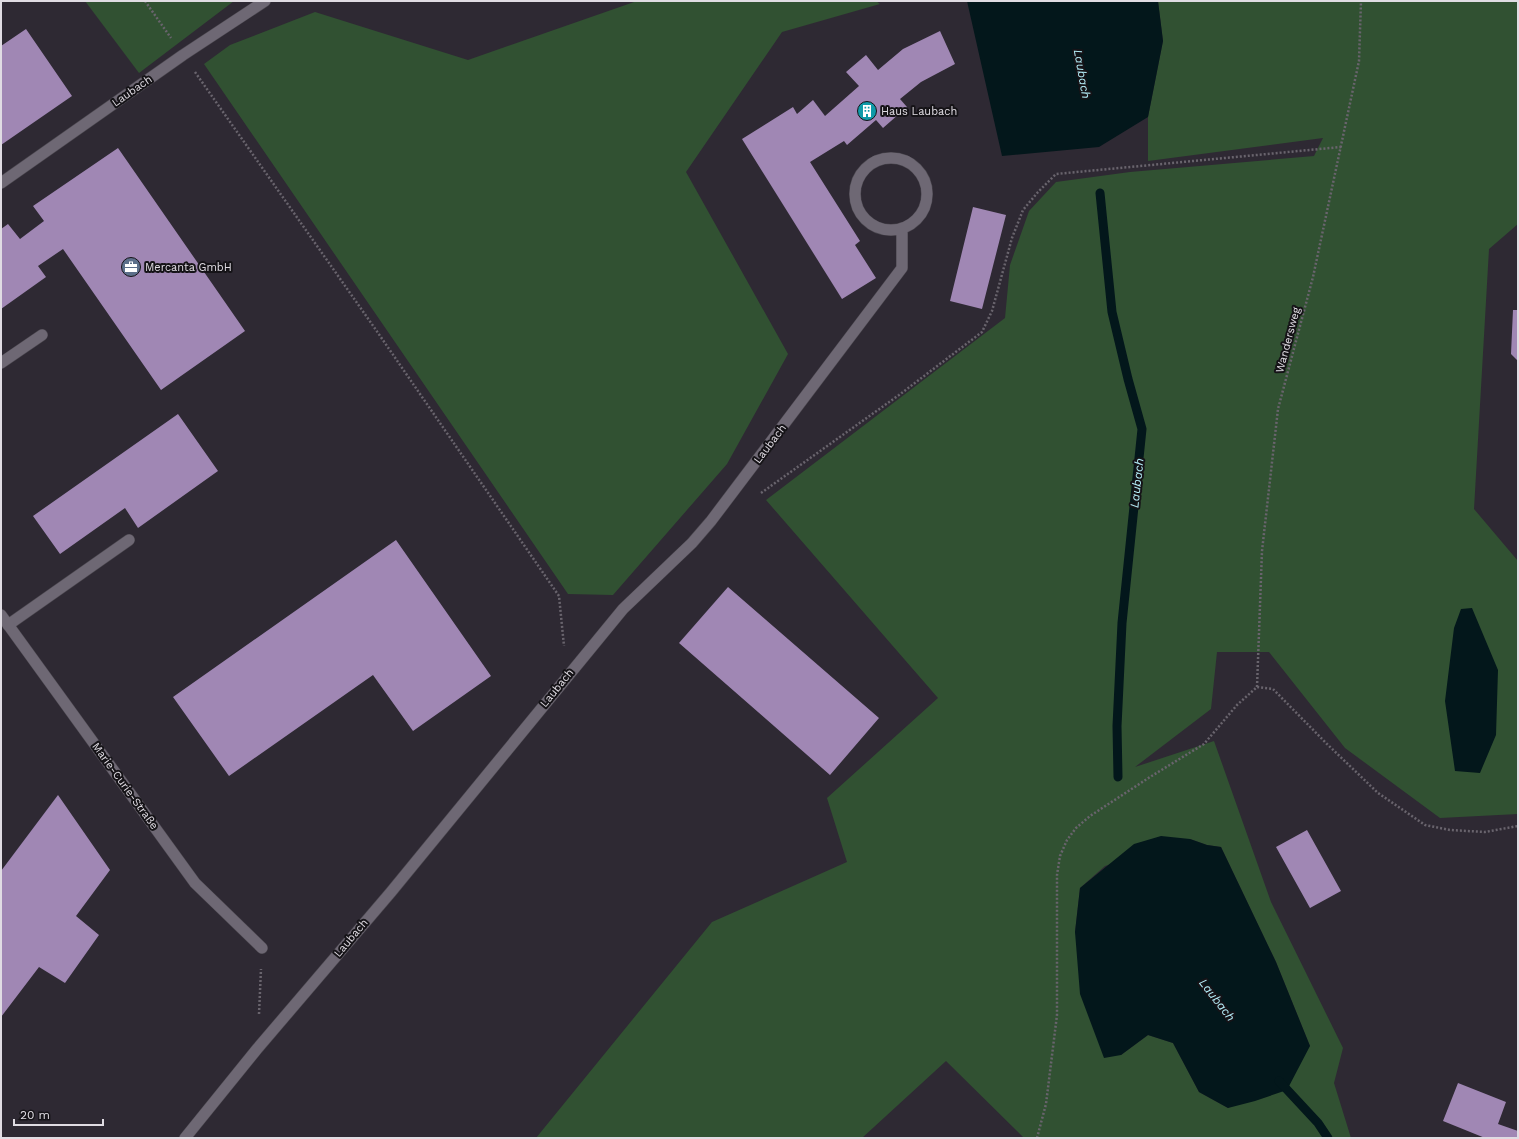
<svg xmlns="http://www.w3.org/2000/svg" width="1519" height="1139" viewBox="0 0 1519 1139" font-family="'Work Sans',sans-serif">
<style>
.green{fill:#315132;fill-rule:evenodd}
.water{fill:#03171b}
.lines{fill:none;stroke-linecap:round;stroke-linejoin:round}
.stream{stroke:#03171b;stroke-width:9}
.building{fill:#a087b4}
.service-casing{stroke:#4b474f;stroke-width:12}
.minor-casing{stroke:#4b474f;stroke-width:12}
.path{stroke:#69646d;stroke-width:2.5;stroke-dasharray:2 2;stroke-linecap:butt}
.service{stroke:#6e6874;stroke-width:11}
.minor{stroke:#6e6874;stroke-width:11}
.labels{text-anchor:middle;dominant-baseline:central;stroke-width:4;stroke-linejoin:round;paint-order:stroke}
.street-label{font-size:11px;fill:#e0dce3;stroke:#151317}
.poi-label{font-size:11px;fill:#e0dce3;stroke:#151317;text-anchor:start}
.water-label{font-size:12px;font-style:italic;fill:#b5effa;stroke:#151317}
</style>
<rect width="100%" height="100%" fill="#2e2933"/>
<!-- green -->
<path class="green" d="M85,1h149l-95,72z
M637,1h239l4,3 -98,28 -96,140 102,182 -61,110 -114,131 -45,-1 -364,-530 26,-19 85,-33 153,48z
M1158,1h360v223l-29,25 -15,260 44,52v253l-78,4 -95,-70 -76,-96h-52l-6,57 -76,58 79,-26 57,161 72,146 -9,35 17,55h-327l-78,-77 -84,77h-326l176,-216 135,-60 -20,-64 111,-100 -172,-198 239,-182 5,-53 19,-54 27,-29 74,-10 184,-16 9,-18 -175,23v-44l15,-76zM1190,839l17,6 14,2 55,115 34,84 -82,62 -29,-16 -26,-49 -25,-8 -27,20 -46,-123 5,-44 25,-22z"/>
<!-- water -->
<path class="water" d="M967,1h191l5,40 -15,76 -49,30 -97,9z
M1472,608l26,62 -2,65 -16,38 -25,-2 -10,-70 9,-73 7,-19z
M1161,836l29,3 17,6 14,2 55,115 34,84 -23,44 -32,11 -27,7 -29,-16 -26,-49 -25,-8 -27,20 -17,3 -24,-64 -5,-62 5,-44 54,-44z"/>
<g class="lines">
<!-- stream -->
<path class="stream" d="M1100,193l12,119 16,67 14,50 -20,194 -5,103 1,51
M1279,1081l39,42 10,15"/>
</g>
<!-- building -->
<path class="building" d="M26,29l46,67 -71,49v-99z
M940,31l15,33 -34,18 -21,17 7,8 -24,21 -7,-8 -29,25 -3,-4 -34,21 50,79 -5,4 21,33 -34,21 -100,-160 51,-32 4,7 16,-14 12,16 34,-30 -13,-14 20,-17 12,15 25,-21z
M118,148l127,183 -84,59 -98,-141 -25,17 8,11 -45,32v-80l7,-5 12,15 24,-18 -11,-15z
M973,207l33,8 -24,94 -32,-8z
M1513,310h5v51l-7,-7z
M178,414l40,57 -80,57 -13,-20 -65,46 -27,-38z
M396,540l95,136 -78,55 -40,-56 -144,101 -56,-79z
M728,587l151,131 -49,57 -151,-132z
M58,795l52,75 -34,46 23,19 -34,48 -26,-16 -38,50v-146z
M1307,830l34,61 -31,17 -34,-61z
M1458,1083l48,19 -8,22 20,7v7h-33l-42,-17z"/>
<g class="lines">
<defs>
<path id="service" d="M1,363l41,-28
M8,625l121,-85"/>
<path id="minor" d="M855 194a36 36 0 1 1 72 0a36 36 0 1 1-72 0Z
M1,183l182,-128 82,-54
M1,615l194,268 67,65
M185,1138l72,-89 134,-157 232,-283 69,-66 19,-22 191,-253v-40"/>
</defs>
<!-- service casing -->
<use href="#service" class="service-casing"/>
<!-- minor casing -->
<use href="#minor" class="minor-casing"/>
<!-- path -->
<path class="path" d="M145,1l26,37
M195,72l181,258 183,266 5,50
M761,493l138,-98 83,-63 10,-21 20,-73 11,-28 15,-18 18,-18 285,-27
M1257,687l5,-136 16,-142 35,-132 46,-216 2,-60
M259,1014l2,-45
M1037,1138l9,-34 11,-89v-140l3,-19 7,-16 9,-12 14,-12 60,-39 54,-33 33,-39 20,-18 16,2 54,55 51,49 47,32 25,5 35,2 33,-6"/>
<!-- service -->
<use href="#service" class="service"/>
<!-- minor -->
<use href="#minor" class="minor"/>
</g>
<!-- icons -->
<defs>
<symbol id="building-disc" viewBox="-11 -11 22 22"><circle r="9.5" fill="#0f9aa8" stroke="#151317"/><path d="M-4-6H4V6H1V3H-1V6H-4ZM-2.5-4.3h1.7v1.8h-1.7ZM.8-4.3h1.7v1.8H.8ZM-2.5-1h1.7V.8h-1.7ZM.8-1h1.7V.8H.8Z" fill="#fff"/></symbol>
<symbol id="office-disc" viewBox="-11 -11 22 22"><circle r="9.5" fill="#5c6f8a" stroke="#151317"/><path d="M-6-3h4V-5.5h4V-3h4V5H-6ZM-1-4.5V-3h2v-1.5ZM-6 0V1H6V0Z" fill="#fff"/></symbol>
</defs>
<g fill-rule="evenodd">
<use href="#building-disc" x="856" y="100" width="22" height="22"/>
<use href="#office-disc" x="120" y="256" width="22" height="22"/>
</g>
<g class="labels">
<!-- street labels -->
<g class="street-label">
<text transform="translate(132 91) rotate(-35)">Laubach</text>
<text transform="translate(1288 340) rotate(-75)">Wandersweg</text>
<text transform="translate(770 444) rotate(-53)">Laubach</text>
<text transform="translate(557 688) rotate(-51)">Laubach</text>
<text transform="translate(125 786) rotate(54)">Marie-Curie-Straße</text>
<text transform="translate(351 938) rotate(-50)">Laubach</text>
</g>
<!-- poi labels -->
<g class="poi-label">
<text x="881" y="111">Haus Laubach</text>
<text x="145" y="267">Mercanta GmbH</text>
</g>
<!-- water labels -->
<g class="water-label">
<text transform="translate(1082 74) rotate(80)">Laubach</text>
<text transform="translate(1137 483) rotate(-84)">Laubach</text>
<text transform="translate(1217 1000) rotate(52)">Laubach</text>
</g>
</g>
<!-- border -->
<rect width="1519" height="1139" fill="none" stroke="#e0dce3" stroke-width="4"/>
<!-- scale -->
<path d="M14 1119v6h89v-6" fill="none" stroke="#e0dce3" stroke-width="2"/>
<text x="20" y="1119" font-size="12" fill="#e0dce3" stroke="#151317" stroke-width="3" paint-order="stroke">20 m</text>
</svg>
